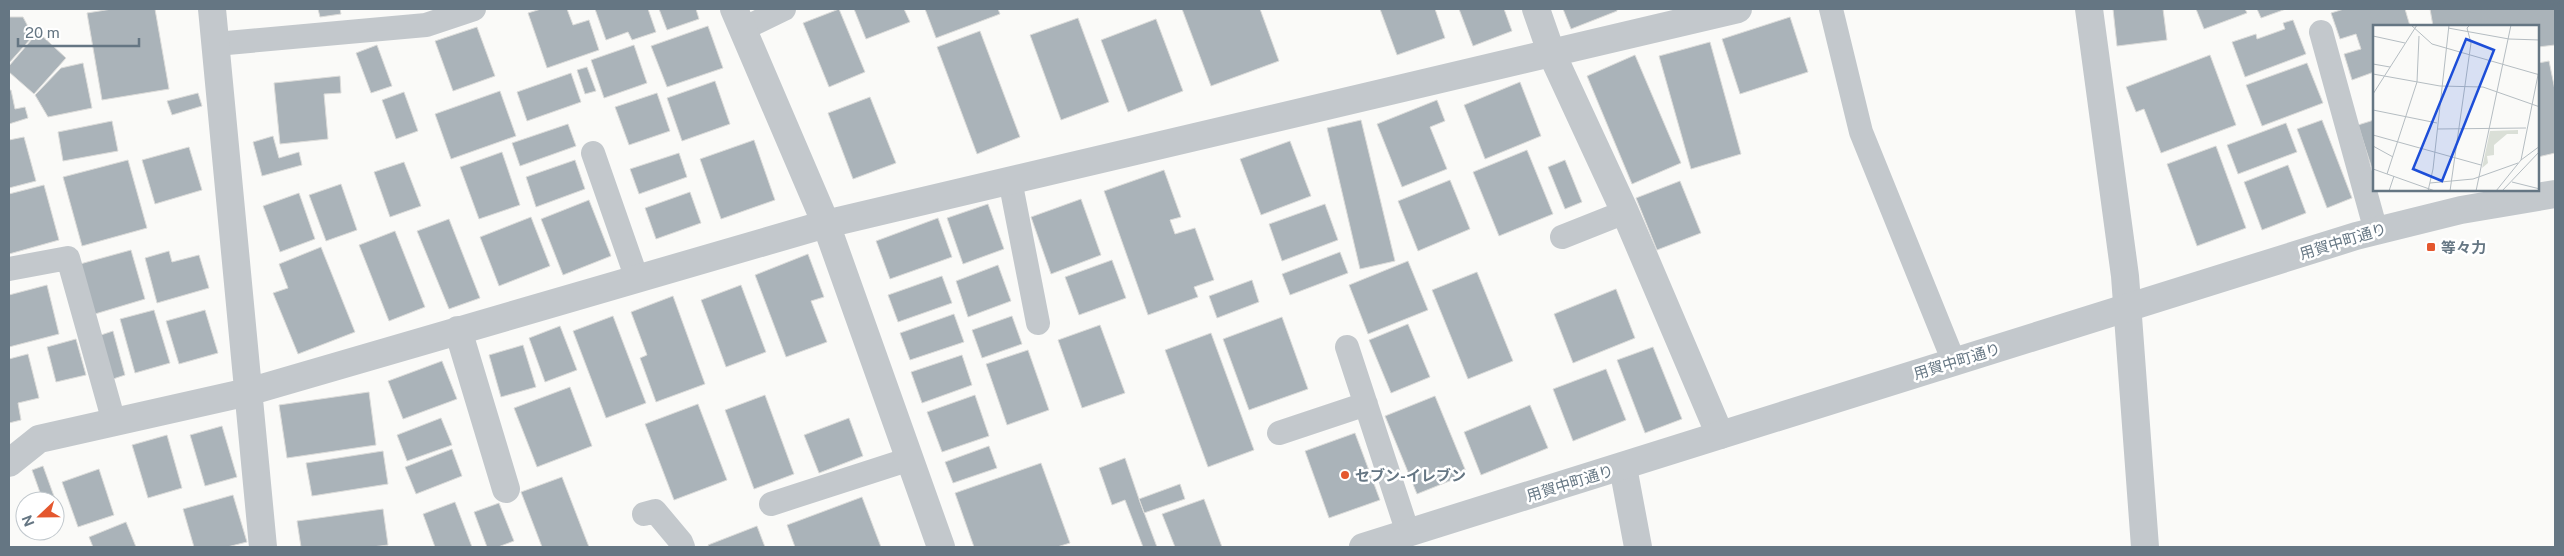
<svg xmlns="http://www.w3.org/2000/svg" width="2564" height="556" viewBox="0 0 2564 556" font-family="'Public Sans','Noto Sans JP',sans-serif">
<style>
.building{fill:#aab3b9;stroke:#dcdcda}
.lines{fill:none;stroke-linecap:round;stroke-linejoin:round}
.service{stroke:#c3c8cc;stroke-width:24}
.minor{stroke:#c3c8cc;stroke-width:28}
.tertiary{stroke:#c3c8cc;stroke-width:28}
.poi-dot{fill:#e4572e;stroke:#fff;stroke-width:2}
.labels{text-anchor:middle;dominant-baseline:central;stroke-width:5;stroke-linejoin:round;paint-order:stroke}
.street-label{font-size:15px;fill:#657683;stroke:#fff}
.poi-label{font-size:15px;font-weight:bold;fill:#657683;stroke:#fff;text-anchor:start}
.inset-road{fill:none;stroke:#b5bdc2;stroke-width:1}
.view{fill:#1d4ed8;fill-opacity:0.15;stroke:#1d4ed8;stroke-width:2.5}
.inset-edge{fill:none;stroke:#657683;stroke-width:2.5}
</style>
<rect width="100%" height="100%" fill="#fafaf8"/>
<!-- building -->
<path class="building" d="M112,9h43l14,80 -67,11 -15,-87z
M318,9h22l1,5 -21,3z
M541,9h26l6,16 16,-5 10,30 -52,18 -19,-55z
M595,9h53l8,23 -24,8 -4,-8 -22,8z
M659,9h37l3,10 -32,11z
M839,9l26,63 -36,15 -26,-64z
M854,9h50l6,13 -44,17z
M925,9h73l2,5 -64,24z
M1182,9h78l19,52 -68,25z
M1380,9h55l10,29 -48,17z
M1459,9h45l8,22 -39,15z
M1563,9h54v2l-46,18z
M2113,9h50l4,31 -50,6z
M2196,9h49l2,4 -43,16z
M2257,9h29l-25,9z
M2344,9h61l5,17h-36v46l-22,8 -8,-26 17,-5 -5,-15 -16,5 -9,-26z
M2430,9h125v36l-17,2v-21h-105z
M9,17h14l10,19 -24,27z
M1790,17l18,55 -68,22 -18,-55z
M1078,18l31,84 -48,18 -31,-85z
M1156,19l27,72 -55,21 -27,-72z
M2293,20l13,34 -61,23 -13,-35 24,-8 1,5 28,-10 -2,-6z
M708,26l15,42 -56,19 -16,-41z
M477,27l18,49 -42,15 -18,-50z
M980,31l40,106 -43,17 -40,-107z
M38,32l28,26 -32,36 -25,-22v-6z
M1710,42l31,112 -50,15 -32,-113z
M377,45l15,41 -21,7 -15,-40z
M634,45l13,38 -43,15 -13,-38z
M1635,55l46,108 -49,21 -45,-108z
M2210,55l26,70 -75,28 -17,-44 -8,3 -10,-25z
M2549,61l6,29v63l-17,4v-94z
M83,63l9,45 -44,9 -13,-22 26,-27z
M2307,63l16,40 -61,23 -16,-41z
M587,67l9,24 -11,3 -8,-24z
M571,73l10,29 -54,19 -10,-29z
M340,76l1,17 -17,1 4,45 -48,5 -6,-61z
M715,81l15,43 -48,17 -15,-43z
M1520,82l21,54 -56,23 -21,-54z
M9,90h2l4,19 10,-2 3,11 -19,6z
M500,91l16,45 -65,23 -16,-45z
M404,92l14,39 -22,8 -14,-39z
M198,93l4,13 -30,9 -5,-14z
M657,93l13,38 -41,14 -14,-38z
M870,97l26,66 -43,16 -25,-66z
M1437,100l8,21 -15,6 17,42 -45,18 -25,-63z
M1361,120l34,141 -35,8 -33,-141z
M2322,120l30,78 -25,10 -30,-79z
M2374,120v55l-16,-50z
M112,121l6,30 -55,10 -5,-29z
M2286,123l11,29 -59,22 -11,-29z
M568,124l8,22 -56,20 -8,-23z
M273,136l6,22 20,-6 3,13 -40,11 -9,-34z
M24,137l12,44 -27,7v-48z
M754,140l21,60 -54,19 -21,-60z
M1290,141l21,55 -50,19 -21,-56z
M2216,146l30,82 -49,18 -30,-82z
M189,147l13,43 -47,14 -13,-44z
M1527,150l26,64 -54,22 -26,-64z
M502,152l18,53 -41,14 -19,-52z
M679,153l8,24 -48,17 -9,-25z
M128,160l19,68 -65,18 -19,-69z
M575,160l10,29 -49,18 -10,-30z
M1565,160l17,42 -17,7 -17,-42z
M404,162l17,44 -31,11 -16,-45z
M2288,165l18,48 -44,17 -18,-48z
M1164,170l17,47 -11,3 5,14 20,-6 19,52 -20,7 4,10 -50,18 -44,-124z
M1450,180l20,49 -52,22 -20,-50z
M1680,181l21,52 -44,17 -21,-52z
M341,184l16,46 -31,11 -17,-46z
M44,185l15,55 -50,14v-60z
M690,192l11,31 -45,16 -11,-31z
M299,193l16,46 -35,13 -17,-46z
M1081,199l20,56 -50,19 -20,-57z
M589,200l22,56 -48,19 -22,-56z
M988,204l16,45 -41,15 -16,-46z
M1325,204l13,36 -56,21 -13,-37z
M531,217l19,49 -51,20 -19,-49z
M938,218l14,39 -62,22 -14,-38z
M449,219l31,79 -31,11 -32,-78z
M395,231l30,76 -36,14 -30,-76z
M321,247l34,85 -57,22 -25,-61 15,-5 -9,-24z
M131,250l14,49 -50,15 -15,-50z
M169,251l3,11 27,-7 10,33 -52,15 -12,-45z
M1340,252l8,21 -58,22 -8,-21z
M808,254l16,43 -13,4 16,41 -41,15 -31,-82z
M1112,260l14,38 -47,17 -14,-38z
M1408,261l20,49 -60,24 -19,-49z
M998,265l13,36 -43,16 -12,-36z
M1477,272l36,89 -45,18 -36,-89z
M942,276l10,27 -54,19 -10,-27z
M1252,280l7,22 -42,16 -8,-22z
M47,285l12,49 -50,13v-52z
M741,285l25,67 -40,15 -25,-67z
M1616,289l19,49 -62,25 -19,-49z
M673,296l32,88 -49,18 -16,-44 7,-3 -16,-43z
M154,310l16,53 -35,10 -15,-54z
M205,310l13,43 -39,11 -13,-43z
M954,314l10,28 -54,18 -10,-27z
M613,316l33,87 -40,15 -33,-87z
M1012,316l10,28 -40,14 -10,-28z
M1282,317l26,72 -59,21 -26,-71z
M1408,324l22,53 -39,16 -22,-53z
M1100,325l25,68 -43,15 -24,-68z
M560,326l17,44 -32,12 -16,-44z
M113,331l12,44 -15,5 -12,-44z
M1211,333l43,117 -46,17 -43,-117z
M76,339l10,36 -30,7 -9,-35z
M523,345l13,42 -35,10 -12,-42z
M1653,347l29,72 -37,14 -28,-73z
M1028,350l21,60 -42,15 -21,-61z
M28,354l11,44 -21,5 3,17 -12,3v-64z
M962,355l10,30 -50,18 -11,-31z
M442,361l15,38 -54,20 -15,-38z
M1606,369l20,51 -53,21 -20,-52z
M570,387l22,59 -55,21 -23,-59z
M369,392l7,53 -89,13 -8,-53z
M765,395l29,79 -40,15 -29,-79z
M975,395l14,41 -47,16 -15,-40z
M1435,396l32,78 -50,20 -32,-78z
M698,404l29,76 -53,20 -29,-76z
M1530,405l18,43 -67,27 -17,-43z
M441,418l11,27 -45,16 -10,-26z
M849,418l14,38 -44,17 -15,-38z
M222,426l15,51 -32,9 -15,-51z
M1355,433l25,67 -51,18 -24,-67z
M167,435l15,53 -34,10 -16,-53z
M989,446l8,22 -44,15 -8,-21z
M452,449l10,27 -46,18 -11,-27z
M383,451l5,33 -76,12 -6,-33z
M1125,458l14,41 18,48h-14l-18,-47 -13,5 -13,-37z
M1041,463l29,80 -13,4h-83l-19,-54z
M43,466l12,33 -4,2h-8l-11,-31z
M99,469l15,46 -36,12 -16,-45z
M562,477l27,70h-47l-21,-55z
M1180,484l5,15 -41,14 -5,-14z
M233,495l14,47 -20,5h-33l-11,-38z
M862,497l19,50h-86l-8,-22z
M1204,499l18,48h-47l-13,-33z
M455,502l17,45h-37l-12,-33z
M499,503l15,38 -16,6h-11l-13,-35z
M383,509l5,36 -16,2h-71l-4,-26z
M126,522l10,25h-43l-4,-10z
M757,526l8,21h-56l-1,-2z"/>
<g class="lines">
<!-- service -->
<path class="service" d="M1831,9l30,123 93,230
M743,29l41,-20
M2321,32l55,199
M216,44l210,-19 48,-16
M593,153l44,126
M1010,180l28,143
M1562,237l63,-25
M9,269l59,-11 46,164
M1347,347l61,186
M1279,433l87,-29
M771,504l139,-45
M644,514l11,-3 26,31 2,5"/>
<!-- minor -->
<path class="minor" d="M212,9l51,538
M734,9l92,215 115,323
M1536,9l15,43 74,160 95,223
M2089,9l36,267 20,271
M458,330l48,159
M9,463l30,-24 209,-47 578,-168 912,-215
M1623,467l15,80"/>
<!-- tertiary -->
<path class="tertiary" d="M1363,547l993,-311 105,-26 94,-16"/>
</g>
<!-- markers -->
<g class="poi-dot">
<rect x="2426" y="242" width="10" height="10" rx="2.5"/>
<circle cx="1345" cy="475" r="5"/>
</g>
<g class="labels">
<!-- street labels -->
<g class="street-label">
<text transform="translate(2343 241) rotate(-17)">用賀中町通り</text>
<text transform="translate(1957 361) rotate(-17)">用賀中町通り</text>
<text transform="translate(1570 483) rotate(-17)">用賀中町通り</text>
</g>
<!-- poi labels -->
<g class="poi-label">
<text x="2441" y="247">等々力</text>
<text x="1355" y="475">セブン-イレブン</text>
</g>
</g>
<!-- overview -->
<g transform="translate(2373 25)">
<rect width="166" height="166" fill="#fafaf8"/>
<path d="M145,105v4h-11l-13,11v10l-7,1 1,7 -6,5 8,-37z" fill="#dadfd7"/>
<path class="inset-road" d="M38,0l21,19 108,31M75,3l61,11 31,1M0,11l32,7M0,39l17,3M0,49l67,12 43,1 57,20M0,69l44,-69M0,85l64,13M64,104l89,-1M0,110l108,30M0,121l20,11M148,135l19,-95M0,144l62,22M14,149l30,-92 2,-46M139,157l28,7M57,158l43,-4 45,-16M16,166l5,-15M55,166l5,-22 16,-144M77,166l21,-148 -4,-15 3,-3M103,166l35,-166M123,166l25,-31 19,-14M129,166l38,-40"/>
<path class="view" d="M93,14l28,11 -52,131 -29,-12z"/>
<rect width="166" height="166" class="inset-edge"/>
</g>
<!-- border -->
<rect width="2564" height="556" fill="none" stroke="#657683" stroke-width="20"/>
<!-- north arrow -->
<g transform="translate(40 516) rotate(248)"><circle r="24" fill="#ffffff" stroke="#c1c8cd"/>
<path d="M0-4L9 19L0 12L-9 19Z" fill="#e4572e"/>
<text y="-8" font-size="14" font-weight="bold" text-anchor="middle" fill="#657683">N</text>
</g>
<!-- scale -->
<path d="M18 38v8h121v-8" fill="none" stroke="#657683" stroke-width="2.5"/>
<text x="25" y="38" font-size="15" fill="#657683" stroke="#ffffff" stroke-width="4" paint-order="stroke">20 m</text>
</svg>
